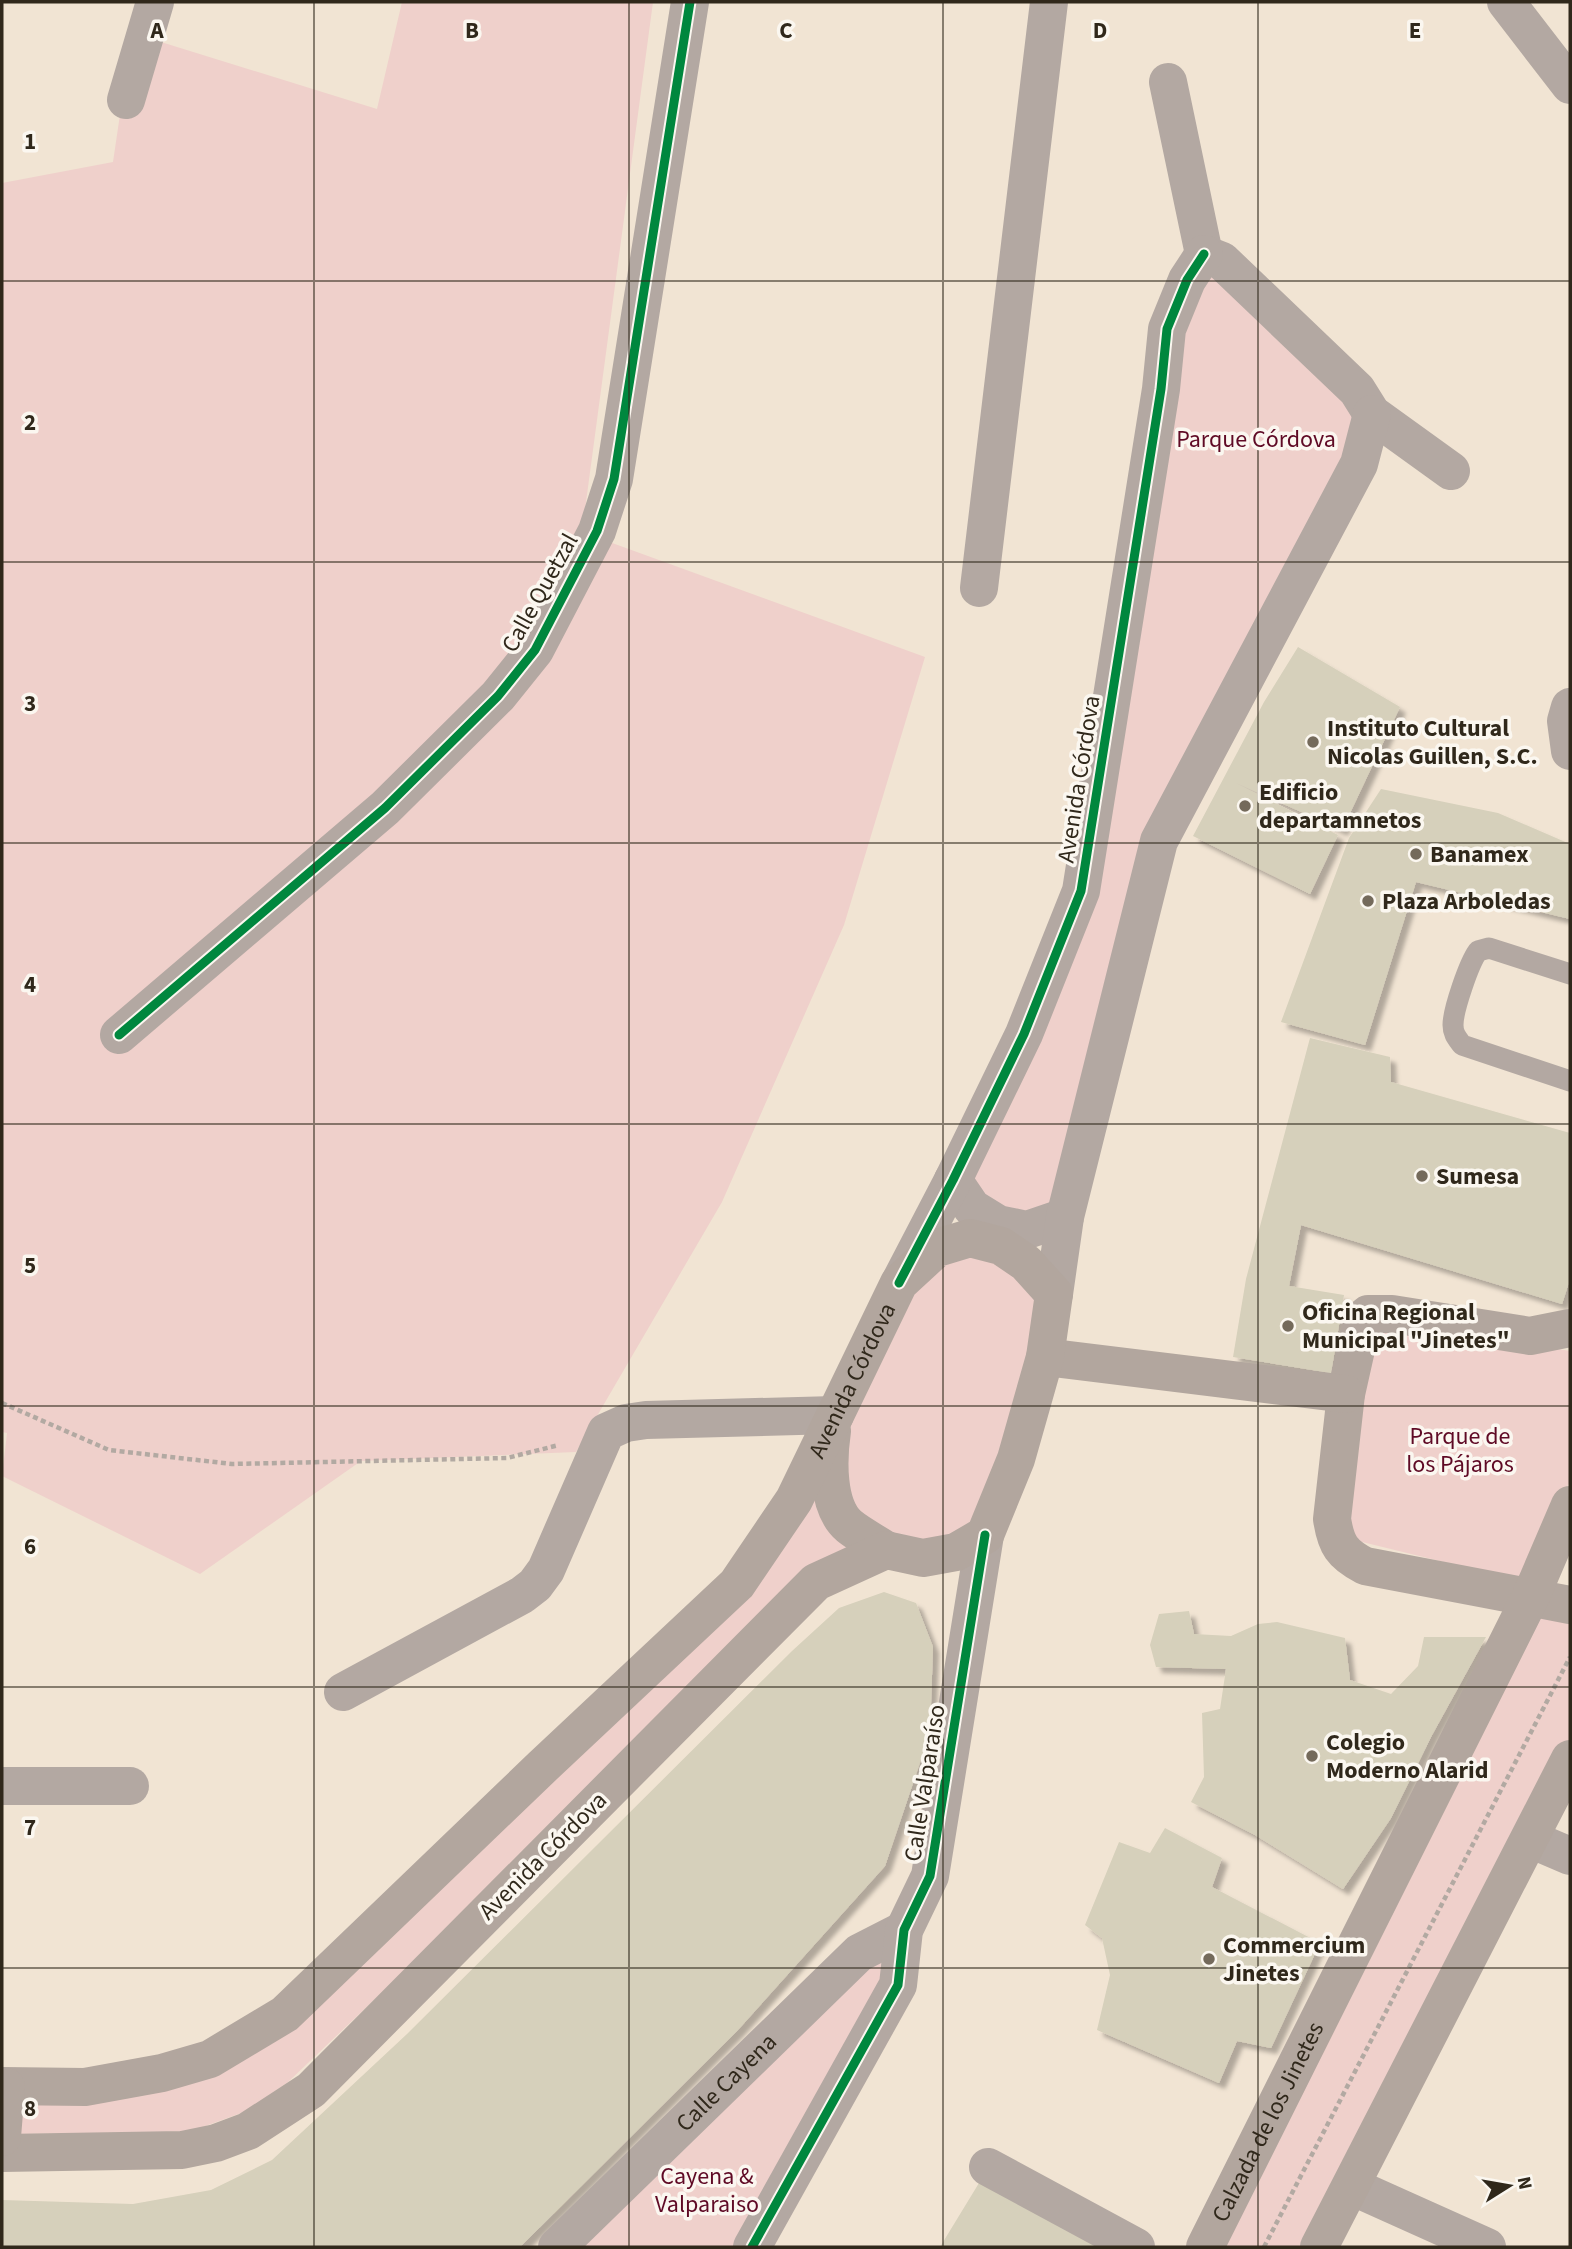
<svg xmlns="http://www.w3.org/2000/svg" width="1572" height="2249" viewBox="0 0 1572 2249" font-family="'Source Sans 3',sans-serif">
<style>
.green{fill:#efd0cb}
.building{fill:#d6d0bb;filter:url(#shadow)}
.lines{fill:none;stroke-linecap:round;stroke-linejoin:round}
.path{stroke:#b2a9a2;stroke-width:4.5;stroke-dasharray:5 3.5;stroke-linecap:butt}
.lane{stroke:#b3a8a2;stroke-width:21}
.street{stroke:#b3a8a2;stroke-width:38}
.secondary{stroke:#b2a69e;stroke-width:38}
.cycleway-casing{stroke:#fbf7f0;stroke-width:13}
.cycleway{stroke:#00873e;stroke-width:9}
.grid{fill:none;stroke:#30281b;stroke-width:2;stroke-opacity:0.55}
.poi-dot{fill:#746a5b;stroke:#fbf7f0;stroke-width:2.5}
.labels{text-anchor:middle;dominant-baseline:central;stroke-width:7;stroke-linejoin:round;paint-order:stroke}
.park-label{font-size:24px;fill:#5f0a25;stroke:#fbf7f0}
.street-label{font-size:24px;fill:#30281b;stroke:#fbf7f0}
.poi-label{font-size:24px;font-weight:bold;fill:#30281b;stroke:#fbf7f0;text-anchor:start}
.grid-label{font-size:23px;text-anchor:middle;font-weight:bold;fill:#30281b;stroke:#fbf7f0;stroke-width:7;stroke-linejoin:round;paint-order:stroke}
</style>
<defs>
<filter id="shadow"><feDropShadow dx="6" dy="6" stdDeviation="2" flood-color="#0004"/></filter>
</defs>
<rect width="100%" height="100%" fill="#f1e4d3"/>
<!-- green -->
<path class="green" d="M402,2h251l-71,530 343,125 -81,268 -122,277 -146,250 -215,9 -161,113 -198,-98 5,-43 -5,-1v-1249l111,-21 19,-129 245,76z
M1203,258l165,157 -210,425 -96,374 -35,12 -69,-46 127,-288 79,-501z
M971,1254l29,1 49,43 -72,234 -66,15 -61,-30 -4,-98 70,-129 29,-28z
M1371,1318l199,33v130l-49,100 -171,-42v-145z
M812,1481l39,64 -564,538 -43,29 -55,20 -174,2 2,-35 244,-51z
M1532,1616l38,7v126l-257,498h-103z
M897,1940l-8,46 -148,261h-177z"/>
<!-- building -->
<path class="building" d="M1298,647l102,60 -58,123 -106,-47 102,52 -28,59 -117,-58 71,-134z
M1381,789l117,24 72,31v75l-154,-37 -51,163 -84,-23 68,-184z
M1310,1038l80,19 1,25 179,51v146l-8,25 -261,-79 -12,61 55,9 -13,78 -98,-16 13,-78z
M884,1592l32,11 17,44 -3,86 -45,133 -148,165 -217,216h-518v-47l131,4 78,-14 61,-30 135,-126 385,-383 47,-43z
M1189,1611l5,23 37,2 27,-12 19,-2 68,16 5,42 41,14 27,-28 6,-29h62l-54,98 -41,83 -48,71 -88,-54 -64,-33 13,-25 -2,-64 18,-4 6,-40 -70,-2 -6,-22 9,-31z
M1165,1828l57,30 -10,29 108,56 -49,105 -34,-7 -18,42 -122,-53 13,-55 -8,-37 -17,-13 34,-83 31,11z
M979,2183l123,64h-162z"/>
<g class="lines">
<!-- path -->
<path class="path" d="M2,1403l107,47 123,14 275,-6 52,-13
M1264,2247l306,-590"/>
<!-- lane -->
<path class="lane" d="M1570,974l-81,-26 -11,3c-9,12 -25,59 -25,74 0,9 4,13 9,20l108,36"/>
<!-- street -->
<g class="street">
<path d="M1506,2l64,83"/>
<path d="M1168,82l36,172"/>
<path d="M126,100l29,-98"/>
<path d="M1204,254l18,7 135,129 15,24 79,57"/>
<path d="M979,588l70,-586"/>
<path d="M1570,707l-4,14 4,30"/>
<path d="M119,1035l266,-227 113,-112 37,-46 62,-119 17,-52 76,-477"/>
<path d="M953,1180l19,28 26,16 29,6 38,-13"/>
<path d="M902,1278l51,-98 71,-146 57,-143 80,-502 6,-60 20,-49 17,-26"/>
<path d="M1054,1294l11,-77 94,-376 200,-377 13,-50"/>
<path d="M343,1692l179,-97 13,-10 11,-15 60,-138 20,-9 20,-3 189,-5"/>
<path d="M2,1786h128"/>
<path d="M1530,1839l40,17"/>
<path d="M988,2167l148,80"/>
<path d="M1351,2186l136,61"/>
<path id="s1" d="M557,2247l302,-294 45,-23"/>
<path d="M752,2247l146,-262 6,-55 26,-54 55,-341"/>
</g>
<!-- secondary -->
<g class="secondary">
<path d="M1570,1328l-40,8 -138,-22h-24l-5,4 -17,76 -14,125c4,26 10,35 33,47l205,39"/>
<path d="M1045,1357l301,37"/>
<path d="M832,1431c-4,27 -6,75 17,95 11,9 25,16 37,24"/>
<path id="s2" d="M2,2086l83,1 77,-14 48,-14 75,-45 257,-247 195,-183 57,-84 105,-217 38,-35 33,-10 31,8 25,17 28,31 -9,63 -29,102 -31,76 -29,17 -33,6 -37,-8 -70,32 -505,508 -63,41 -32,12 -34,7 -180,3"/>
<path d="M2,2137l4,-50"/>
<path id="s3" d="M1205,2247l326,-651 39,-91"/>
<path d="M1319,2247l251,-488"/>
</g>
<defs>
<path id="cycleway" d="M119,1035l266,-227 113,-112 37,-46 62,-119 17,-52 76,-477
M899,1283l54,-103 71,-146 57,-143 80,-502 6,-60 20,-49 17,-26
M752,2247l146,-262 6,-55 26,-54 55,-341"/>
</defs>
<!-- cycleway casing -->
<use href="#cycleway" class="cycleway-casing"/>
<!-- cycleway -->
<use href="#cycleway" class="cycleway"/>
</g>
<!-- grid -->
<path class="grid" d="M314,2v2245M629,2v2245M943,2v2245M1258,2v2245M2,281h1568M2,562h1568M2,843h1568M2,1124h1568M2,1406h1568M2,1687h1568M2,1968h1568"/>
<!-- markers -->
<g class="poi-dot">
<circle cx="1313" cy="742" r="7"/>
<circle cx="1245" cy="806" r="7"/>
<circle cx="1416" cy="854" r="7"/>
<circle cx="1368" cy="901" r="7"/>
<circle cx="1422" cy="1176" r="7"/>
<circle cx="1288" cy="1326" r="7"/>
<circle cx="1312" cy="1756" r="7"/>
<circle cx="1209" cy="1959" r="7"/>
</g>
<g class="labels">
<!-- park labels -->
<g class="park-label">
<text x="1256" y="439">Parque Córdova</text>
<text x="1460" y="1436">Parque de<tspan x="1460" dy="28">los Pájaros</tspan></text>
<text x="707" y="2176">Cayena &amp;<tspan x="707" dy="28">Valparaiso</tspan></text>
</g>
<!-- street labels -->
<g class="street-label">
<text transform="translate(540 593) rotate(-61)">Calle Quetzal</text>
<text transform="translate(1079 779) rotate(-81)">Avenida Córdova</text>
<text stroke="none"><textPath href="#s2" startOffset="1157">Avenida Córdova</textPath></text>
<text transform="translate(925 1783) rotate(-81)">Calle Valparaíso</text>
<text transform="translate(543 1856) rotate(-45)">Avenida Córdova</text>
<text stroke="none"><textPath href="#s1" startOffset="236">Calle Cayena</textPath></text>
<text stroke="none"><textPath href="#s3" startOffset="140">Calzada de los Jinetes</textPath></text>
</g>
<!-- poi labels -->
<g class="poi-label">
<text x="1327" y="728">Instituto Cultural<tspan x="1327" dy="28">Nicolas Guillen, S.C.</tspan></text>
<text x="1259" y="792">Edificio<tspan x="1259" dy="28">departamnetos</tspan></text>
<text x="1430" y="854">Banamex</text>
<text x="1382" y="901">Plaza Arboledas</text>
<text x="1436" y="1176">Sumesa</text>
<text x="1302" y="1312">Oficina Regional<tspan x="1302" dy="28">Municipal "Jinetes"</tspan></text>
<text x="1326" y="1742">Colegio<tspan x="1326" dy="28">Moderno Alarid</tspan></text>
<text x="1223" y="1945">Commercium<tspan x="1223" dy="28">Jinetes</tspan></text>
</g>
</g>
<g class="grid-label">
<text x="157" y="38">A</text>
<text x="472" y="38">B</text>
<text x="786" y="38">C</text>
<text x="1100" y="38">D</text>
<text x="1415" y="38">E</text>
<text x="30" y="149">1</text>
<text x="30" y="430">2</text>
<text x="30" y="711">3</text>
<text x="30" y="992">4</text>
<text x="30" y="1273">5</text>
<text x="30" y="1554">6</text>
<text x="30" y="1835">7</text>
<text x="30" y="2116">8</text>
</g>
<!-- border -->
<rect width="1572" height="2249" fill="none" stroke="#30281b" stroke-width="7"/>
<!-- north arrow -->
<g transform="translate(1509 2186) rotate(79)" stroke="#fbf7f0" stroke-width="5" paint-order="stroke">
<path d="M0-5L12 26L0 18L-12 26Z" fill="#30281b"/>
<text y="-10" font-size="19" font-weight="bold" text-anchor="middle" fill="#30281b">N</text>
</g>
</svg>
